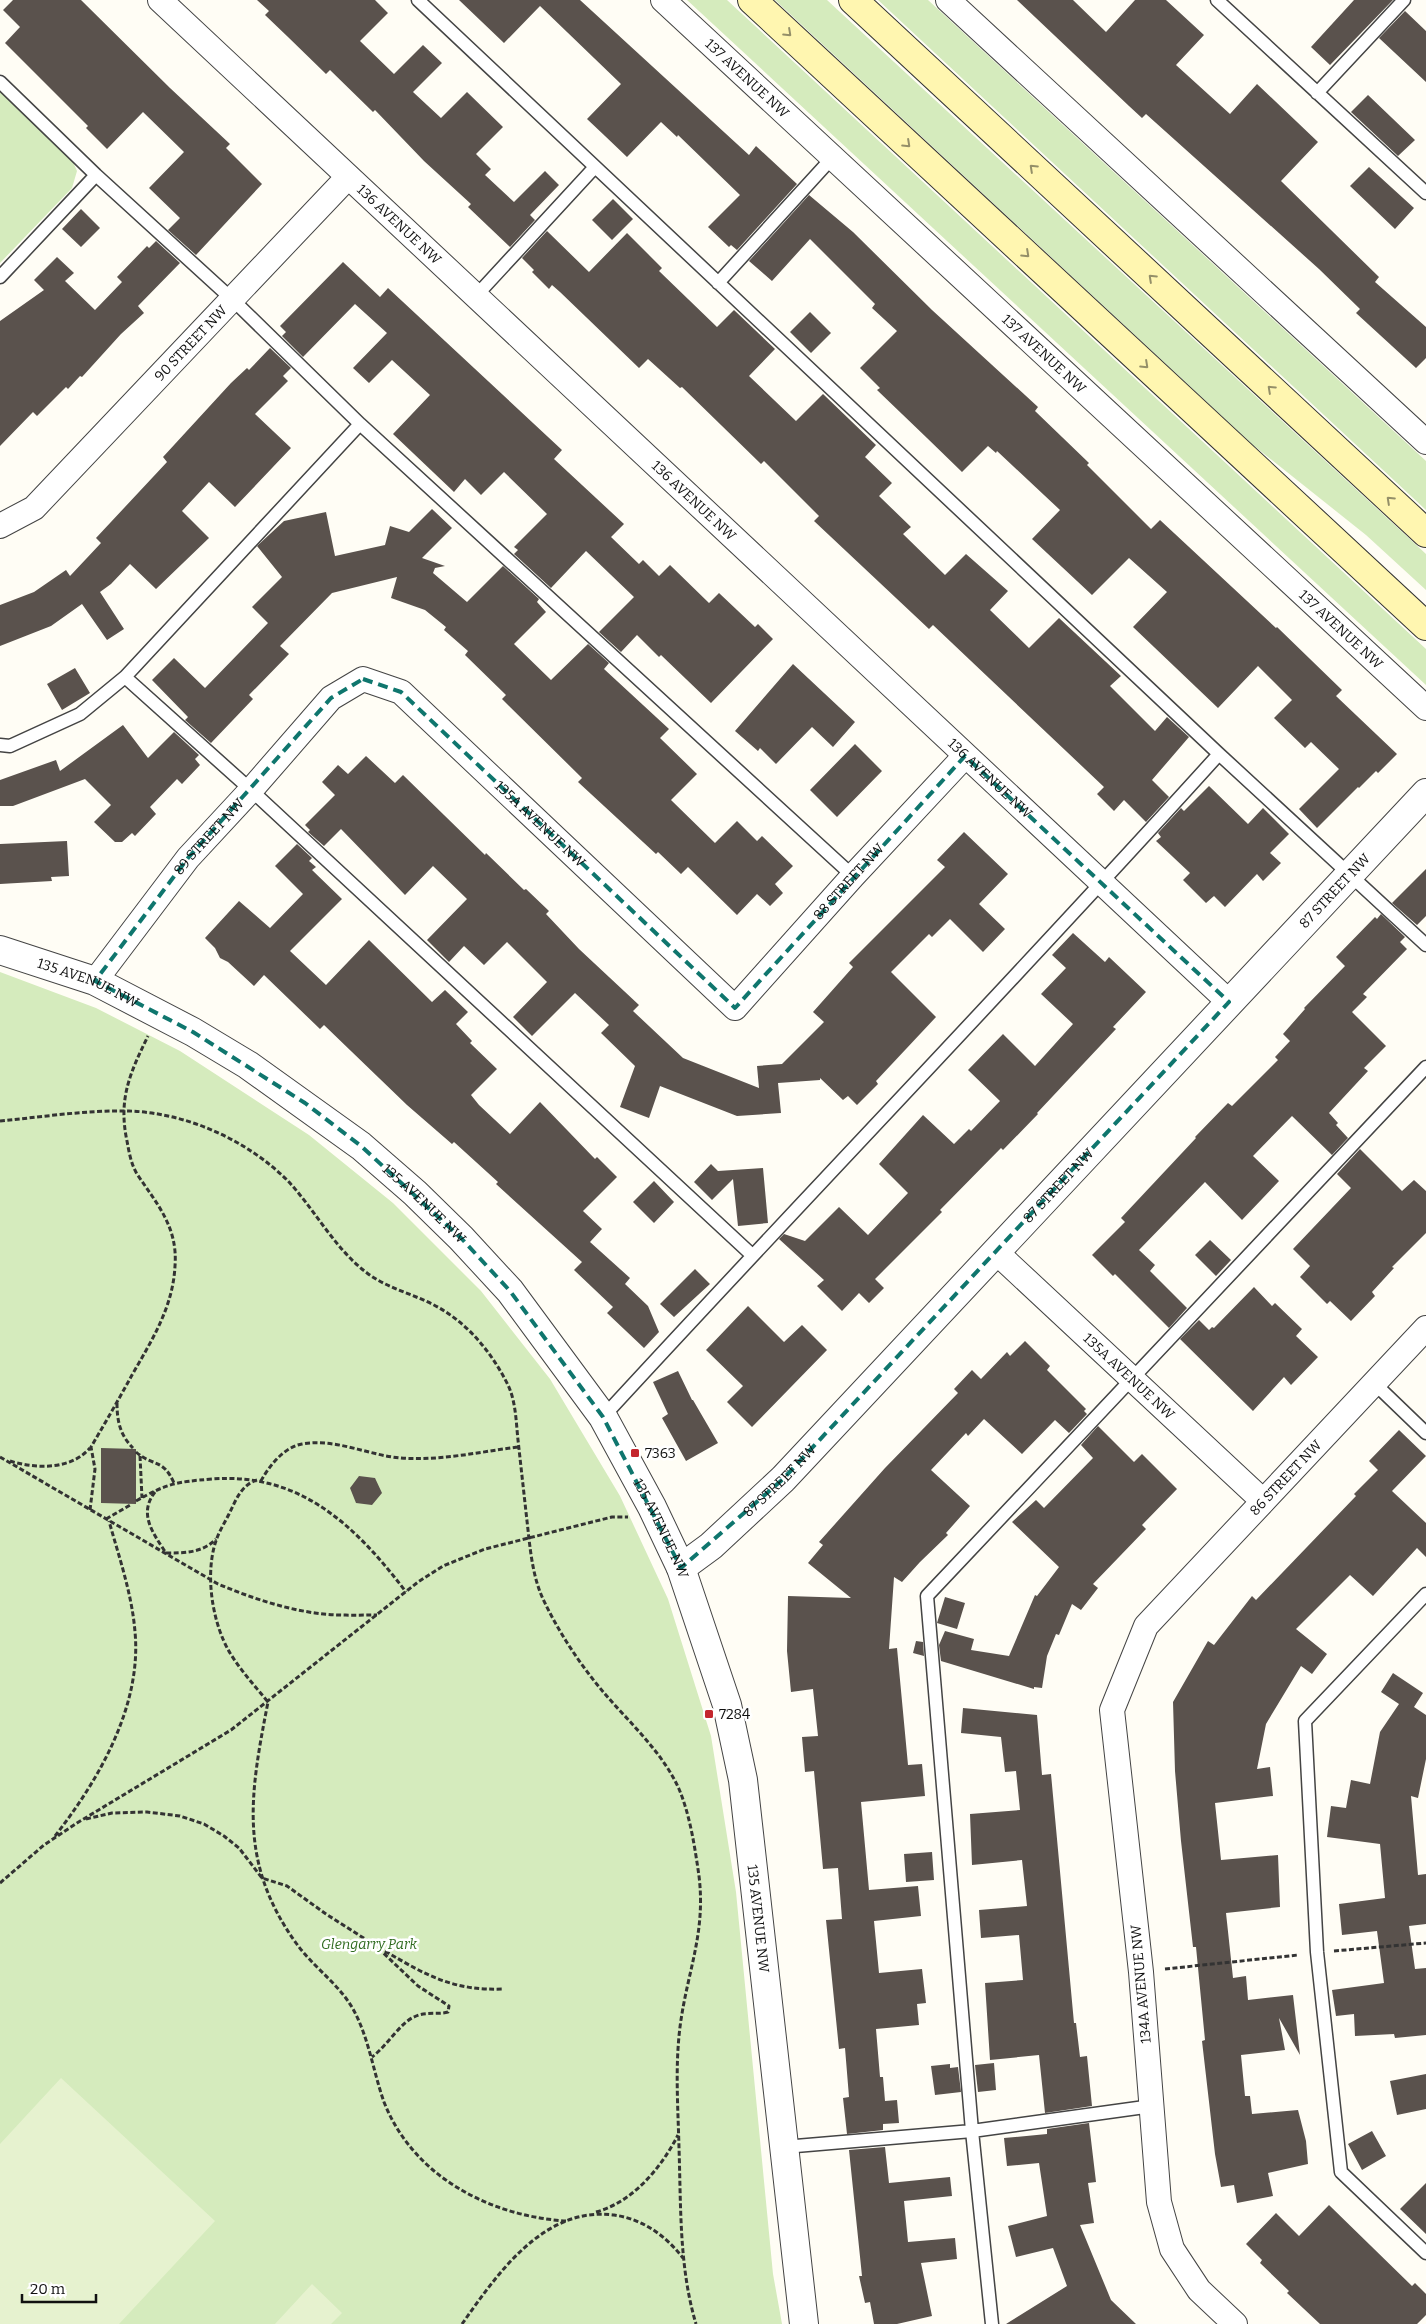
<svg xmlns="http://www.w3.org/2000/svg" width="1426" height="2324" viewBox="0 0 1426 2324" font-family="Bitter,serif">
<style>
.green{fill:#d5ebbd}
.pitch{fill:#e6f2cf}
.building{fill:#5a524d}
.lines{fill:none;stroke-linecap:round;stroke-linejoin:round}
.service-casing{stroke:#444;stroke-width:15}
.minor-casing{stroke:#444;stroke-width:26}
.tertiary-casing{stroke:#444;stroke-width:30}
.secondary-casing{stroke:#333;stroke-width:30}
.path{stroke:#333;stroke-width:3;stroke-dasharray:5 2.5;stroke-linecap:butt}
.service{stroke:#fff;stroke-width:12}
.minor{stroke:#fff;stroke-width:24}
.tertiary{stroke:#fff;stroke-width:28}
.secondary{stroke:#fff6b0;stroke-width:28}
.oneway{stroke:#948f68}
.marked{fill:none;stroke:#0f766e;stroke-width:4;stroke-dasharray:10 6;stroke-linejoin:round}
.poi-dot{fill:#c4262e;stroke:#fff;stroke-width:2}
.labels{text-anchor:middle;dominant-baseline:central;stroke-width:5;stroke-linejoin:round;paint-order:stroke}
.street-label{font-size:14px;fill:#111;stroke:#fff}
.poi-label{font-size:14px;fill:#111;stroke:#fff;text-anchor:start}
.park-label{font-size:14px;font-style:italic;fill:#2f6b1f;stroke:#fff}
</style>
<rect width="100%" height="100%" fill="#fffdf5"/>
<!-- green -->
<path class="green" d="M687,0h40l699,649v36z
M775,0h52l599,554v36l-60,-55 -113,-90z
M878,0h50l498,461v49z
M0,91l72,69 5,11 -5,17 -72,75z
M0,972l96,36 84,43 129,84 84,68 88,88 69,88 70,117 48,103 43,137 25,156 37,382 9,50h-782z"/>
<!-- pitch -->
<path class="pitch" d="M61,2078l154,143 -96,103h-119v-180z
M312,2284l30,29 -11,11h-56z"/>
<!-- building -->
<path class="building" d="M13,0h68l89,88 60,56 -4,4 36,36 -66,71 -28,-25 12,-12 -31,-30 35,-36 -41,-40 -36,37 -21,-21 2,-2 -83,-83 15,-16 -17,-17z
M257,0h118l13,13 -28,28 34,33 29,-29 19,18 -29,29 28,26 26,-26 36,35 -27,27 15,15 -6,6 29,27 31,-31 14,14 -29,30 5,5 -25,27 -42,-40 3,-3 -47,-43 -49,-51 -2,2 -43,-42 -4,4 -38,-37 -23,-22 4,-4z
M459,0h121l169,155 7,-9 41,38 -60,66 -6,-5 -2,2 -21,-20 32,-32 -62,-60 -1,2 -16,-15 -34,35 -22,-21 -18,-17 34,-35 -81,-78 -36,37z
M1017,0h56l33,32 29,-32h31l38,35 -28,30 54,49 27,-30 61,58 -37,39 98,96 -4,5 51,45v31l-10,10 -60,-55 4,-4 -41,-40 -173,-155 -4,4 -13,-12z
M1354,0h39l-63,65 -19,-18z
M1405,11l21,20v51l-47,-44z
M1368,95l47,45 -17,16 -47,-44z
M1369,167l45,41 -19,21 -45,-43z
M809,195l44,37 79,78 106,97 -3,4 54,52 -2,2 64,64 9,-9 116,108 1,-1 65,63 -6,6 61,58 -19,19 -2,-2 -17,17 -1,-1 -41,41 -18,-19 40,-40 -28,-27 -6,6 -31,-30 18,-18 -34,-34 -40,42 -85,-81 34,-35 -38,-34 -37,37 -60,-56 28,-29 -63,-59 -1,2 -8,-7 -26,26 -35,-34 -50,-48 3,-2 -20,-20 37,-37 -25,-23 3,-4 -65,-65 -38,42 -23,-20z
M613,199l20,20 -21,21 -20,-20z
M81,209l19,19 -19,19 -19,-18z
M547,231l42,41 38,-39 35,35 -3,3 58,56 17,-17 41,39 -26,27 47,45 27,-27 53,51 -11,12 27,26 -13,13 32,31 -8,7 42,41 21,-21 42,37 -18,19 39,38 30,-30 62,58 -11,10 45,45 12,-14 22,20 -37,43 17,17 -23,25 -22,-22 -10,11 -17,-17 7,-7 -171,-162 -4,4 -115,-108 5,-5 -55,-55 -3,3 -79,-77 -2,1 -32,-29 -9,9 -79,-76 -8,-7 -3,4 -17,-17 2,-2 -12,-12z
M156,241l24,22 -42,43 6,7 -23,21 -39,43 -2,-1 -12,13 -2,-2 -29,29 -4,-4 -33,34v-125l44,-31 -10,-10 23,-23 17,16 -9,8 30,29 27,-28 -5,-5 30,-31 2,2z
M343,262l37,35 8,-9 174,162 -8,9 70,65 -13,13 28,27 4,-4 16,16 11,-11 39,38 10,-10 36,34 3,-3 15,15 -62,64 -50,-48 -2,2 -22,-22 -16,17 -22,-20 35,-35 -48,-46 -35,37 -37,-34 4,-4 -4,-3 33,-33 -43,-42 -23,23 -16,-16 -11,13 -61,-58 37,-39 -38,-35 -23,23 -16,-15 34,-35 -32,-29 -52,53 -21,-21 4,-4 -6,-6z
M810,312l21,21 -20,20 -21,-21z
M270,348l21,20 -8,8 5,5 -33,33 36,34 -56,59 -26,-25 -27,29 27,27 -53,51 -26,-25 -19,20 -11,8 24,37 -17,11 -25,-36 -31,22 -51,20v-41l34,-13 32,-22 4,6 31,-33 -5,-5 71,-76 -4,-5 68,-74 16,-15 2,2z
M432,509l20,19 -30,30 23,8 -10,2 -2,5 34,29 36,-36 36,33 -2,3 9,10 -32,32 37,36 37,-36 21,19 -5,6 65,60 -9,9 37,36 -26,26 44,43 22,-22 20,20 5,-5 31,30 -18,18 8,9 -13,13 -13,-12 -20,21 -49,-48 -7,7 -23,-22 -2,2 -78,-72 4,-4 -80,-79 4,-4 -41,-40 3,-4 -24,-21 2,-3 -21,-17 -34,-12 6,-21 -65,16 -52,53 9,8 -40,41 4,4 -42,44 -26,-23 3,-3 -36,-37 22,-22 31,30 63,-65 -16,-16 30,-30 -25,-31 27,-25 42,-9 9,44 50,-11 5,-19 19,6z
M793,664l62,58 -22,25 -21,-20 -36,37 -16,-16 -2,3 -23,-20z
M75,668l15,25 -28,17 -15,-26z
M123,725l25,33 26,-26 25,23 -4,4 5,6 -18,19 -5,-5 -27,28 6,7 -21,22 -3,-3 -10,9h-7l-21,-20 17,-17 -26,-26 -72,27h-13v-26l56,-20 4,11z
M855,744l27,27 -45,46 -27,-27z
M366,756l29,27 8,-8 82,80 1,-2 38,37 2,-1 23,22 -3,3 33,35 60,56 -6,6 50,47 76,30 -2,-22 25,-2 42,-42 -11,-10 40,-45 -4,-4 96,-96 -8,-7 27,-28 44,42 -29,30 26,25 -22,23 -33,-33 -18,18 -3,-3 -38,38 45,45 -60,64 2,3 -21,21 -9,-9 -5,4 -23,-22v2l-42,3 3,30 -44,3 -77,-30 -11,32 -29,-11 15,-41 -34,-33 8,-8 -34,-32 -43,43 -19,-19 34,-35 -40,-40 -23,23 -20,-19 -15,16 -22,-22 40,-41 -34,-33 -28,29 -64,-66 -17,17 -16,-14 2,-2 -5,-5 30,-30 -13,-13 16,-17 10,9z
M1209,786l39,38 15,-16 26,26 -19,19 11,10 -18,18 -6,-7 -32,33 -11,-11 -8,7 -23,-23 7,-7 -34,-32 5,-4 -3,-4 23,-25 3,3z
M67,841l2,35 -18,1 1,4 -52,3v-40z
M297,844l15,14 -3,3 7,6 -4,3 30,29 -52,52 36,34 43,-45 63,62 13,-12 23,22 -12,12 16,17 -2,2 27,26 -26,26 8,10 31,29 30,-32 55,57 2,-2 20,20 -34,34 19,18 -12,13 40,36 -5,6 23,22 11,26 -15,16 -37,-35 6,-6 -39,-37 8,-8 -86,-78 2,-2 -44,-40 -2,2 -45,-39 -83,-80 -4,4 -56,-54 -10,11 -26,-24 -8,-4 -5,-10 -10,-10 34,-37 31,27 33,-34 -28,-28z
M1426,869v47l-9,9 -25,-22z
M1381,914l24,23 -5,5 7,7 -44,45 4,3 -15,15 34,34 -22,22 4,3 -39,42 9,10 -2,2 12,13 -16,17 -40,-39 -39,40 26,25 -37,39 -37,-38 -66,68 16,15 -5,6 37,37 -18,20 -54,-54 -2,2 -21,-21 33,-33 -4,-4 75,-80 -1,-1 33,-34 4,3 46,-46 -3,-3 15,-16 -7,-7 22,-25 -1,-1 41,-42 -9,-9 39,-40 2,2z
M1073,933l32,29 4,-5 37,35 -33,35 3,2 -79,84 1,1 -35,36 -2,-2 -61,62 2,2 -67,67 9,9 -15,15 -10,-10 -17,18 -25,-25 7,-6 -45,-41 5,-5 21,7 34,-34 29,28 40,-42 -29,-29 44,-49 31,29 15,-15 2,2 29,-30 -32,-31 35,-36 32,32 38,-42 -32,-30 25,-26 -14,-13z
M1360,1149l42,42 12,-11 12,11v42l-34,34 2,1 -22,24 3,4 -24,25 -21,-20 -3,3 -27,-27 10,-11 -17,-17 58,-61 -14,-14z
M711,1164l7,7 45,-3 5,55 -30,3 -5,-47 -21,21 -18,-18z
M654,1181l20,21 -20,21 -21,-21z
M1210,1240l21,20 -15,16 -21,-21z
M695,1269l15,15 -36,33 -14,-13z
M1254,1287l18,19 3,-3 27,26 -6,7 22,21 -27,28 -7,-8 -31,34 -73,-72 19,-19 10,10 3,-3 2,1z
M748,1306l36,36 18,-17 25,25 -75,77 -25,-25 16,-16 -37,-36z
M1025,1341l25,25 -3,4 39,39 -2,2 3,3 -18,19 -14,-13 -33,34 -38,-35 -16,17 -2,-3 -35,37 39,36 -24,27 2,2 -28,27 -18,20 -8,-5 -5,72 8,-1 11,117 14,-1 3,32 -64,6 8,88 49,-4 3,30 -47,5 5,52 43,-4 4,34 -9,1 2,21 -43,4 4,48h3l2,24 12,-1 2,23 -16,1v6l-36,4 -4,-36 6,-1 -4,-49 -6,1 -13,-129 16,-1 -4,-51 -15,1 -9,-98 -9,1 -3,-35 16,-1 -5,-47 -22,3 -4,-41 1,-55 63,2 -43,-35 15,-18 -4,-3 66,-74 73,-75 -4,-4 18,-19 9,9 26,-27 3,4z
M678,1371l14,29h1l25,43 -32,18 -24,-43 6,-4 -15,-32z
M1098,1426l36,36 8,-8 35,35 -35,36 4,4 -53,55 5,4 -17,22 -9,-6 -13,31 -3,-1 -9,22 -5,32 -8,-1v2l-93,-28 -2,-16 6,-14 29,8 -3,11 38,6 26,-61 2,1 22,-29 -47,-45 24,-22 8,8 49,-50 -12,-13z
M1399,1430l27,26 -34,35 34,32v34l-9,-9 -44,48 -23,-21 -54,54 31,25 -15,20 -11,-8 -35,58 -9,45 13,-2 3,29 -58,7 6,57 57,-5 2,52 -54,6 7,65 13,-2 2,24 45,-5 7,60 -21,-37 6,32 -44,5 4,41h5l2,18 46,-4 8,31 2,23 -40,9 5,23 -36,7 -3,-18 -13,2 -6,-33 -13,-113 3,-1 -9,-93h-3l-12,-106 -6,-70 -2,-69 35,-61 6,4 38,-49 4,4 100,-104 -2,-2 24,-24 -9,-9z
M101,1448l35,1v55l-35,-1z
M359,1476l16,2 7,15 -10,12 -16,-2 -6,-15z
M945,1597l20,6 -8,26 -20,-6z
M916,1641l7,1 1,14 -11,-3z
M1393,1673l30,20 -9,14 12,8v44l-8,39 -7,-2 7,79 8,-1v50l-17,2 6,43 11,-1v67l-31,3 -1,-4 -39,2 -1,-22 -18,2 -4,-26 52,-7 -7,-52 -35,4 -3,-31 46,-6 -5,-54 -53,-7 4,-31 15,2 5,-28 19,4 10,-52 19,-28 -18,-12z
M963,1708l74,7 5,60 9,-1 23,249h2l4,34 7,-1 5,50 -47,7 -6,-58 -49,5 -5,-77 38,-3 -4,-45 -38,3 -2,-28 48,-4 -5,-46 -50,5 -2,-51 50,-4 -4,-39 -11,1 -4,-35 -40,-4z
M932,1852l2,28 -28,2 -2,-28z
M994,2063l2,27 -18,2 -3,-27z
M950,2064v4l8,-1 3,25 -26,3 -4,-29z
M1426,2074v35l-29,6 -7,-34z
M1089,2123l7,59 -8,1 6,40 -14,2 31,75 25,24h-130l61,-38 -14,-38 -37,9 -8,-31 39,-10 -8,-53 -32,3 -3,-28 43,-4v-5z
M1372,2131l14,25 -24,14 -14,-26z
M885,2147l4,36 61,-6 2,19 -48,5 4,41 47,-4 2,21 -36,4 11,53 -35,8h-23l-4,-22 -5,1 -6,-27h3l-13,-126z
M1426,2183v51l-26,-25z
M1329,2205l83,81 3,-3 11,11v21l-9,9h-97l-33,-31 2,-2 -29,-28 2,-3 -16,-16 30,-31 23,23z"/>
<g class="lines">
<defs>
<path id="service" d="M418,0l801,754 207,191
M1217,0l209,193
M0,82l96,93 137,125 127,124 493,452
M1317,93l87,-93
M0,277l96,-102
M718,283l114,-125
M475,297l119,-129
M125,677l126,113 501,465
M0,745l10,1 70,-32 45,-37 235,-253
M1373,1382l53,51
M603,1417c204,-222 414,-439 616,-663
M1426,1594l-121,127 12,231 24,220 85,81
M784,2147l188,-16 180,-25
M992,2324l-20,-193 -45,-535 499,-529"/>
<g id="minor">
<path id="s1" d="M160,0l1069,1002"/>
<path id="s2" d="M663,0l763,708"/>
<path d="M948,0l478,442"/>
<path id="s3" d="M0,526l34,-18 314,-331"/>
<path id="s4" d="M95,981l93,-123 63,-68 80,-92 32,-19 38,13 334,316 118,-132 112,-120"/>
<path id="s5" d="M996,1252l267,249"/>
<path id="s6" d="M1235,2324l-36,-34 -27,-41 -13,-47 -18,-230 -29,-262 34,-84 280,-298"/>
</g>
<g id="tertiary">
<path id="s7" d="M0,950l95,31 98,51 55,33 113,81 54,47 46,45 49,53 93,126 49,90 29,61 46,137 16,75 61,544"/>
<path id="s8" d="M681,1568l30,-22 72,-67 643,-686"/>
</g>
<path id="secondary" d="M752,0l674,626
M853,0l573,533"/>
</defs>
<!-- service casing -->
<use href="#service" class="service-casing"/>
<!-- minor casing -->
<use href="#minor" class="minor-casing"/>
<!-- tertiary casing -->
<use href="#tertiary" class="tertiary-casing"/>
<!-- secondary casing -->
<use href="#secondary" class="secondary-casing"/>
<!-- path -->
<path class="path" d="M0,1121c42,-4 86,-11 129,-10 58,2 118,29 159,70 27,29 47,68 79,92 20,15 43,20 65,31 34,17 59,47 76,81 8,17 8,37 10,55 3,27 6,54 9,81 3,26 5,54 16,78 16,34 38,67 62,95 25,29 58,59 74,95 11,26 16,59 20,87 7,58 -12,96 -19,151 -5,40 -2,80 -1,121 2,59 0,119 17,176
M117,1403c0,18 3,32 16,45
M136,1452c17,15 27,6 38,31
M140,1456l2,42
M0,1457l218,127c31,13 63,24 97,29 20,3 42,2 62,2
M10,1461c26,8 61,9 80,-13
M257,1480c-16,5 -21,20 -28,34 -4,8 -9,16 -12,24 -13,34 -5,85 13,115 11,18 25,33 38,49 -18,92 -30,160 28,241 17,24 43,41 57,66 16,29 20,62 31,93 29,74 105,114 182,119
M261,1481c8,-15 23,-34 41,-37 33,-6 66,11 98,14 40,3 79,-6 118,-11
M155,1492c-17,22 -2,41 11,61 19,0 36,0 50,-14
M136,1501c32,-18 40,-19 76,-22 88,-7 144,47 194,113
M90,1510l5,-41 -4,-22c14,-24 28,-48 41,-72 20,-35 41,-68 43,-109 3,-39 -18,-62 -38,-92 -6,-10 -8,-22 -10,-33 -9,-42 3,-68 21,-105
M106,1519l26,-15
M86,1819l26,-6 35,-1 33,4 24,8 20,12 15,12 23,30 25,8 39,28 50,32 42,40 31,20 -1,6c-11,3 -23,-1 -34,5 -14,6 -27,29 -42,40
M55,1836c43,-55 87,-130 80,-204 -3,-38 -16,-75 -26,-111
M0,1883l44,-38 33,-22 154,-93 187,-148 25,-16 42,-17 107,-27 20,-5h16
M385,1951c42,25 69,40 119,38
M1334,1951l92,-8
M1165,1969l133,-14
M596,2212c37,-10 65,-44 82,-77
M462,2324c36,-51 82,-118 152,-109 29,4 52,21 69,43"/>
<!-- service -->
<use href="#service" class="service"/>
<!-- minor -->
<use href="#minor" class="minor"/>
<!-- tertiary -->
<use href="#tertiary" class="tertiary"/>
<!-- secondary -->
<use href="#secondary" class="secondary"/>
</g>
<!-- one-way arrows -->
<defs><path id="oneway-chevron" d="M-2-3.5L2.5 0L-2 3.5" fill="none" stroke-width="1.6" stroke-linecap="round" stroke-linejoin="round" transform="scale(1.25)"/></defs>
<g class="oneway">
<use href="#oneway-chevron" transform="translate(788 33) rotate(43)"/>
<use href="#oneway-chevron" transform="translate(907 144) rotate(43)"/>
<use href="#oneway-chevron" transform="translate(1033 168) rotate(-137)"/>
<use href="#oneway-chevron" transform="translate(1026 254) rotate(43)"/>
<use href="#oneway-chevron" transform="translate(1152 278) rotate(-137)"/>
<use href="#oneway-chevron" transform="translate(1145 365) rotate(43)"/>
<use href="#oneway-chevron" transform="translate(1271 389) rotate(-137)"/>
<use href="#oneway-chevron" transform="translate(1390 500) rotate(-137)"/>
</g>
<!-- marked area -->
<path class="marked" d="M363,679l38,13 334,316 230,-252 264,246 -446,477 -102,89 -78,-151 -93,-126 -49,-53 -100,-92 -56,-43 -112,-71 -98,-51 93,-123 143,-160z"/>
<!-- markers -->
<g class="poi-dot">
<rect x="630" y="1448" width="10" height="10" rx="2.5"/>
<rect x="704" y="1709" width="10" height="10" rx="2.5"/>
</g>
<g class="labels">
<!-- street labels -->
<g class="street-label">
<text stroke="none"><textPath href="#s2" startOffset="115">137 AVENUE NW</textPath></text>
<text stroke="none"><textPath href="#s1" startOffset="328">136 AVENUE NW</textPath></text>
<text stroke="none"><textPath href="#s3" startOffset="266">90 STREET NW</textPath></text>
<text stroke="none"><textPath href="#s2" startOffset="520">137 AVENUE NW</textPath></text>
<text stroke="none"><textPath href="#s1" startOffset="732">136 AVENUE NW</textPath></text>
<text stroke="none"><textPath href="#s2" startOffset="925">137 AVENUE NW</textPath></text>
<text stroke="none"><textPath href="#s1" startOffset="1138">136 AVENUE NW</textPath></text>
<text stroke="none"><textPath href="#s4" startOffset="638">135A AVENUE NW</textPath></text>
<text stroke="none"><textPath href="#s4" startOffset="184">89 STREET NW</textPath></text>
<text stroke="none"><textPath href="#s4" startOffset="1076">88 STREET NW</textPath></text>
<text stroke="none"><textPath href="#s8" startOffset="942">87 STREET NW</textPath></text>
<text stroke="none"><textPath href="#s7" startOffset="94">135 AVENUE NW</textPath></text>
<text stroke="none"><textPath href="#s8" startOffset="538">87 STREET NW</textPath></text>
<text stroke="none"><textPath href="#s7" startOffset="499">135 AVENUE NW</textPath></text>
<text stroke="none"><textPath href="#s5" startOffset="182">135A AVENUE NW</textPath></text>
<text stroke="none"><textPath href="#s6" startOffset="936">86 STREET NW</textPath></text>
<text stroke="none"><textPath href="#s8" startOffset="132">87 STREET NW</textPath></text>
<text stroke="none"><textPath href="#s7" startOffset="904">135 AVENUE NW</textPath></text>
<text stroke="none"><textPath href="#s7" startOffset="1309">135 AVENUE NW</textPath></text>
<text transform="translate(1141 1984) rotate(-95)">134A AVENUE NW</text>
</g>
<!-- poi labels -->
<g class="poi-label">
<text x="645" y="1453">7363</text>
<text x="719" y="1714">7284</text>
</g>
<!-- park labels -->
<g class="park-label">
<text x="369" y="1944">Glengarry Park</text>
</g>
</g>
<!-- scale -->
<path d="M22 2294v8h74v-8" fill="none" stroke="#111111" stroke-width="2.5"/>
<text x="30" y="2294" font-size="15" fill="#111111" stroke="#ffffff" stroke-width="4" paint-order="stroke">20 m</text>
</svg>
